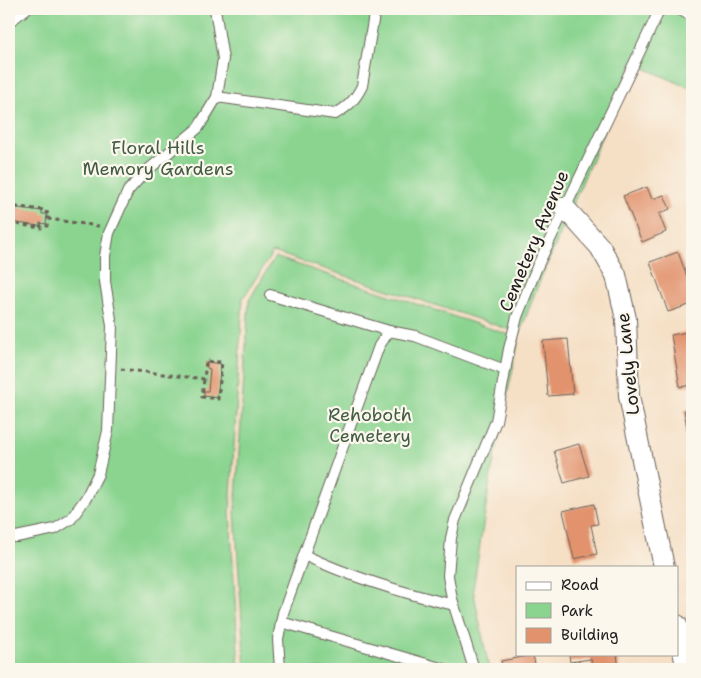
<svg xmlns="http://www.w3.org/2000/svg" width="701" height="678" viewBox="0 0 701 678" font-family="'Shantell Sans',sans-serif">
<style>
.green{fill:#8ad490;stroke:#537856}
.building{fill:#e2936d}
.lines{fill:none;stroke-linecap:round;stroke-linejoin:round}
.service-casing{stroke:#686057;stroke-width:12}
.minor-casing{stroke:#686057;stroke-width:22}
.path{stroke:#686057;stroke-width:3;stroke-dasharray:4 4;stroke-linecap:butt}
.service{stroke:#fff;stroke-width:10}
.minor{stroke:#fff;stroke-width:20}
.labels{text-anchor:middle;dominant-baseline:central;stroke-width:4.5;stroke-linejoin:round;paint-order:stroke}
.park-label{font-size:18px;fill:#425c45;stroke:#fbf7ec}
.street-label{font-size:18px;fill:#1c1c1c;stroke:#fbf7ec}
</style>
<rect width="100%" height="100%" fill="#fbf7ec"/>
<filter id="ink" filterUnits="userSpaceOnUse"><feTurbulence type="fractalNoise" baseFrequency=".02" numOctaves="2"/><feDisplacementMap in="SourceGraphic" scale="10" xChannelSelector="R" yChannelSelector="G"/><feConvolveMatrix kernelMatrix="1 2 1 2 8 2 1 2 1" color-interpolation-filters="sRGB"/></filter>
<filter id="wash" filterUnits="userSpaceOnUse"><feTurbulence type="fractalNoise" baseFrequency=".0096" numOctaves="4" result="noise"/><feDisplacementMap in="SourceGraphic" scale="20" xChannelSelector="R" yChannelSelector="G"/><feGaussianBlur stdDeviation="1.12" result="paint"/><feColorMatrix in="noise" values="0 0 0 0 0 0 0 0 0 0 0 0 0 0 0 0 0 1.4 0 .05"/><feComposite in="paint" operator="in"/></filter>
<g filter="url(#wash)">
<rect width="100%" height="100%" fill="#f5dfc5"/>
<!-- green -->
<path class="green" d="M9,9h683v80l-59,-26 -99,232 -14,38 -247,-81 -30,46 -13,214 9,157h-230z
M275,257l244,81 -28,137 -18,114 16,80h-244l-10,-157 14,-212z"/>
<g id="blocks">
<!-- building -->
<path class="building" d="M647,187l5,12 12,-4 6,14 -11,5 7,18 -24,10 -19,-46z
M11,207l31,4v3h5l-1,10 -6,-1v3l-31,-4v-12h1z
M678,252l14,38v14l-24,8 -18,-50z
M692,331v54l-12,2 -9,-52z
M568,339l5,55 -25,2 -5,-55z
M207,362l14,2 -4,34 -13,-2v-5h4l2,-22 -3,-1z
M692,409v45h-1l-7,-44z
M579,444l10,32 -25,7 -10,-32z
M594,504l4,20 -7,1 6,29 -23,5 -11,-48z
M569,654h48l2,15h-27l-1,-10 -21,3z
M533,655l3,14h-33l-2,-8z"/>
</g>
</g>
<g filter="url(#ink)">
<use href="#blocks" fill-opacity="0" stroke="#686057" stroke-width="1"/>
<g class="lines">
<defs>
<path id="service" d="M678,9l14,7
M9,22l17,-13
M217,97l118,17c13,-7 20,-14 27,-28l13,-77
M270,295l119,36 26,5 90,34
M9,536l7,1 39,-8 16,-10 15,-21 12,-24 10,-43 4,-105 -7,-45v-25l4,-23 19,-42 15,-17 55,-46 19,-31 6,-38 -8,-50
M304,555c47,22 99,38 150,50
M281,622l163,47
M280,669l-2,-30 5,-26 96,-267 10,-15
M474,669l-22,-70 -4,-23 3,-38 4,-18 41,-99 13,-72 8,-32 20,-50 123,-258"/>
<path id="minor" d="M564,207l36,40 16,28 10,44 3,77 35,171
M677,625l10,44"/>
</defs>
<!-- service casing -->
<use href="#service" class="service-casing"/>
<!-- minor casing -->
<use href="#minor" class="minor-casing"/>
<!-- path -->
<path class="path" d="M9,208v-2l35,4v2l5,1 -1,6
M9,223l32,5v-3l6,1 1,-7 51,7
M121,369l83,10 2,-18 16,1 -4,37 -16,-2 2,-18"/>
<!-- service -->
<use href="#service" class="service"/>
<!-- minor -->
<use href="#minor" class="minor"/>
</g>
</g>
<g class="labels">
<!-- park labels -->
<g class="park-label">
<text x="158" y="148">Floral Hills<tspan x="158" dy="21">Memory Gardens</tspan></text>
<text x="370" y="415">Rehoboth<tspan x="370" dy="21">Cemetery</tspan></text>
</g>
<!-- street labels -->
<g class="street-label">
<text transform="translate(534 241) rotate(-67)">Cemetery Avenue</text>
<text transform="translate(628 364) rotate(-96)">Lovely Lane</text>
</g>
</g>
<!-- margin -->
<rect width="701" height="678" fill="none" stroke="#fbf7ec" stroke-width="30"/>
<!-- legend -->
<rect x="516" y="566" width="162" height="90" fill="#fbf7ec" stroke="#a29f99"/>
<rect x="526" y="582" width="25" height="8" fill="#ffffff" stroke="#a29f99"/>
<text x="561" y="590" font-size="15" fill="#1c1c1c">Road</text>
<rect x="526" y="603" width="25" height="15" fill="#8ad490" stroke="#a29f99"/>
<text x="561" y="616" font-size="15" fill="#1c1c1c">Park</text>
<rect x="526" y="628" width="25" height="15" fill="#e2936d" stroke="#a29f99"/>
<text x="561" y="640" font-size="15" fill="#1c1c1c">Building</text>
</svg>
